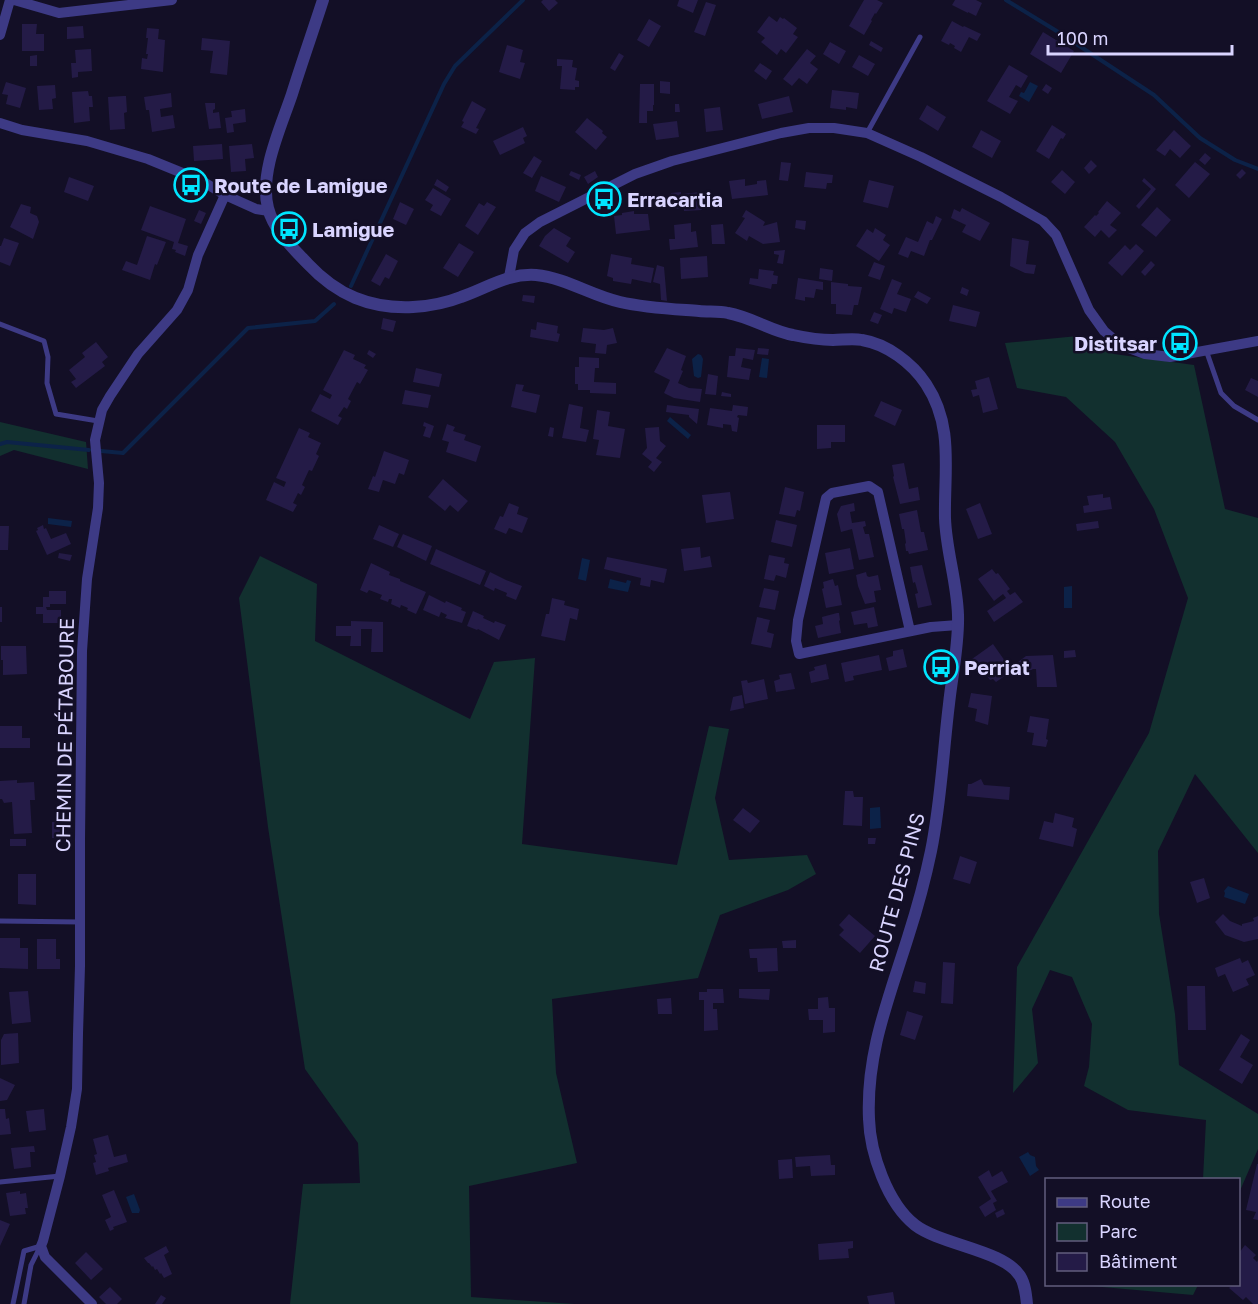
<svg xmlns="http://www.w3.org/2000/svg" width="1258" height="1304" viewBox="0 0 1258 1304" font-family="'Golos Text',sans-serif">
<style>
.green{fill:#12302f}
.water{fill:#0c2248}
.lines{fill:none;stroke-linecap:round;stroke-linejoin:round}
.stream{stroke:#0c2248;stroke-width:4}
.building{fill:#241b47}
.service{stroke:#3d3a85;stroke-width:5}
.minor{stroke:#3d3a85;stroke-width:10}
.tertiary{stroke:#3d3a85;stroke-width:12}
.labels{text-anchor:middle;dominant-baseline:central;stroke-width:5;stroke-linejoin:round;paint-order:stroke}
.poi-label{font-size:20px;font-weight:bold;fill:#d9d4ff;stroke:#130f26;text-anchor:start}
.street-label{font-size:20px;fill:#d9d4ff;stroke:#130f26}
</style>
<rect width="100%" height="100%" fill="#130f26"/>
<!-- green -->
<path class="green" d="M1078,336l36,18 80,11 31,144 33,9v335l-63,-79 -37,77 1,63 16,100 4,51 79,49v35l-19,44 -1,-13 -35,-1 3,-59 -78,-10 -44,-24 5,-19 3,-43 -20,-47 -22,-7 -18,39 6,54 -25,30 4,-126 132,-234 39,-135 -34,-89 -39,-67 -49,-45 -49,-9 -12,-45z
M0,422l86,20 2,27 -74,-19 -14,6z
M260,556l57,28 -2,57 155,78 24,-57 41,-4 -13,186 155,21 32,-139 20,3 -14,69 14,62 78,-5 9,19 -28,16 -68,25 -22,63 -146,21 4,74 21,90 -108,23 2,111 104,7h-285l13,-120 57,-1 -2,-40 -53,-74 -37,-242 -29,-229z
M1068,1284h130v1l-5,10z"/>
<!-- water -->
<path class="water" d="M1030,82l8,4 -9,16 -10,-6 2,-4 3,1z
M698,354l3,1 2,4 -2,18 -3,1 -4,-2 -2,-17z
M762,358l7,1 -2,19 -8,-1z
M670,417l21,18 -3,4 -21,-18z
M48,518l24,3 -1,6 -23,-3z
M582,558l8,2 -4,21 -8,-2z
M610,579l16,4 1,-3 4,1 -3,11 -20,-4z
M1072,586v22h-8v-21z
M880,807l1,21 -11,1v-21z
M1228,886l21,8 -4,10 -21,-7 1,-4 -1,-2z
M1028,1152l2,3 5,2 1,9 3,4 -9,6 -11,-19z
M134,1194l6,16 -1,3h-7l-6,-16z"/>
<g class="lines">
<!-- stream -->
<path class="stream" d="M1006,0l49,30 99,65 46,43 35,22 23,9
M351,286l93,-202 11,-18 68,-66
M0,444l7,-2 82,8
M101,451l22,2 125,-125 67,-7 19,-17"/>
</g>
<!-- building -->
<path class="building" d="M543,0h12l3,3 -9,8 -8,-9z
M679,0h19l-5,13 -16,-7z
M864,0h13l6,3 -7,11 -1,-1 -4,7 1,1 -8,14 -15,-9z
M955,0h21l6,3 -6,13 -8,-4v1l-16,-8z
M706,2l10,3 -11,31 -11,-4z
M769,16l8,6 3,-5 3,2 1,-1 13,10 -4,6 5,3 -12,16 -5,-4 -4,6 -16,-13 4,-4 -8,-6z
M649,19l12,7 -12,21 -12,-7z
M952,21l11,6 1,-1 17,8 -4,7 -8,-4 -8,15 -7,-4 1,-2 -5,-3 -1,2 -8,-4z
M22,24h15l-1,10h8v17h-22z
M83,26l1,12 -17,1v-12z
M147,28l12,1 -1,10 7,1 -2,32 -22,-3 1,-11 5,1 1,-5h-2l2,-16h-2z
M1043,32l31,19 -13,22 -31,-19z
M202,38l28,3 -3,34 -17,-2 3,-22 -12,-1z
M871,41l12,7 -2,4 -12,-7z
M830,42l16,9 -7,13 -16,-10z
M507,45l16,5 -3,12 5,1 -5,16 -21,-7z
M91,49l1,22 -14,1v5l-6,1 -1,-15h5l-1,-13z
M807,49l9,7 -6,7 8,6 -11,15 -8,-6 -7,8 -9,-7z
M619,53l5,3 -9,15 -5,-3z
M37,55v11h-7v-10z
M859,55l16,9 -7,12 -16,-9z
M557,59l16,1 -1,7 5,1 -2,12 4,1v6h-4v3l-15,-1 2,-23h-5z
M760,63l12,8 -6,9 -12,-9z
M1009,65l19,11 -7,12 -5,-3 -7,12 9,4 -8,13 -23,-13z
M660,81l10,1v12l-10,-1z
M6,82l20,6 -6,20 -14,-4 2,-9 -6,-1z
M640,84h14v21h-1v6h-6v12h-8z
M1046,84l6,4 -4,6 -6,-4z
M55,85l1,13 -4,1 1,10 -14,1 -2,-24z
M832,90l27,3 -2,16 -11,-2v3l-16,-2z
M88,91l1,5h3l1,11h-4l1,14 -16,2 -2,-31z
M171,93l1,14 -12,2 1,8 12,-2 2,13 -23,4 -3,-22h-3l-2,-13z
M123,96h3l1,16 -3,1 1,16 -15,1 -2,-33z
M789,96l4,16 -31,7 -4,-15z
M472,101l14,8 -10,19 3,1 -3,5 -15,-7 3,-5 -2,-1z
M205,103h10v6l-2,1v3l6,-1 2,16 -12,1z
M675,104h4l1,8h-5z
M927,105l19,12 -8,14 -19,-12z
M720,107l3,23 -17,2 -2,-23z
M245,109l1,13 -13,2 1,8 -7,1 -2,-15 7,-1 -1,-6z
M587,118l16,13 -1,2 5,4 -11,13 -21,-18z
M677,121l2,16 -23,3 -3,-16z
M1052,125l14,9 -3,5 -2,-1 -12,21 -13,-8z
M523,127l4,9 -4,2 2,5 -25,12 -7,-14z
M981,130l20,11 -9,17 -20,-11z
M1174,130l17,16 -11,12 -10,-9 -5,7 -9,-6z
M222,144l1,15 -29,2 -1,-15z
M252,144l2,14 -9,1 1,12 -15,1 -2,-26z
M1205,153l6,5 -6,7 -6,-5z
M534,156l8,5 -10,17 -9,-5z
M1091,160l6,6 -8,8 -5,-6z
M781,162l10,1 -3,18 -9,-1z
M1195,162l15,12 -21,24 -14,-13z
M1242,169l4,4 -6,6 -4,-4z
M1062,170l13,12 -10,12 -14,-12z
M571,171l10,4 -2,5 -10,-5z
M595,171l3,6 -10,7 -4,-7z
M806,172l27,3 -1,8h-5l-1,6 -22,-2z
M541,176l25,11 -7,15 -24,-11z
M69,177l25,9 -6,15 -24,-9z
M1144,178l12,11 -17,20 -3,-3 15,-17 -9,-8z
M437,179l12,8 -3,5 -12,-7z
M745,179v7l12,-2v-3l9,-1 2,15 -36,4 -3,-18z
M869,180l25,6 -6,22 -25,-6z
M185,185l16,7 -3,8 -16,-7z
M433,188l18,11 -10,17 -11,-6 3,-5 -8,-5z
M681,192v2l20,-2 1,18 -18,1v-3l-11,1 -2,-16z
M1107,201l14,12 -11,12 7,5 -8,8 -8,-8 -6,7 -11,-10 11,-12 1,1 3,-3 -1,-1z
M400,202l14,7 -8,16 -13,-6z
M487,202l9,5 -18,28 -13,-9 14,-23 5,3z
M21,204l10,3 -1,6 7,3 2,6 -6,17 -23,-12z
M150,206l36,13 -8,24 10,3 -3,10 -10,-4 1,-2 -4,-1 2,-7 -33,-12z
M1157,207l14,13 -15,17 -15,-12z
M962,208l28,15 -10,18 -18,-9 4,-7 -15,-7 3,-9 6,3z
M199,210l7,3 -5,11 -7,-3z
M746,210l19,12 -2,4 14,-4 3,20 -17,2 -14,-8 -2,5 -12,-8 10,-15 -3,-1z
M634,211v3h14l2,16 -34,4 -2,-18 8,-1v-2z
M936,216l6,3 -10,21h-2l-6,16 -13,-5 -3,7 -10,-4 8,-17 12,5 9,-21 6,3z
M796,220l10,1 -1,9 -10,-2z
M691,223v9l5,-1 2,16 -28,3 -1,-11h6l-1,-14z
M723,224l2,20h-13l-1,-19z
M554,228l17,10 -5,8 9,6 -7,11 -29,-17 6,-10z
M875,228l11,7 -3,5 7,5 -11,16 -23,-15 11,-17 6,4z
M147,236l19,6 -9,23 -2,-1 -5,16 -28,-10 4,-9 11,4z
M4,238l15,5 -9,23 -10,-4v-16h1z
M1012,238l17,3 -3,23 10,1 -2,9 -9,-1 -15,-7z
M459,243l15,9 -16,25 -15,-9z
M1136,244l8,7 -22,25 -14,-13 17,-18 5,5z
M785,250l-2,14 -6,-1 2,-8 -5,-1v-3z
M386,254l12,7 -9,18 -4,-2 -5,9 -9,-5z
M611,254l21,4 -1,6 23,4 -3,15 -19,-4 -1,5 -18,-3v-3l-6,-2z
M707,256l1,21 -27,2 -1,-21z
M1151,261l4,4 -10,11 -4,-4z
M874,262l11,4 -5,14 -12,-4z
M657,265l7,2 3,34 -6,-1 -1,-16 -7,-2z
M820,268l13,2 -1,11 -13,-2z
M759,269l15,2 -1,4 5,1 -1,8h-5l-1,5 -22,-5 1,-6 8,1z
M798,278l25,4v8l-7,-1 -2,9 -9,-1v4l-10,-2z
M892,279l10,4 -5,11 14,5 -5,13 -12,-4 -2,6 -12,-5z
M831,282l17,2v2l14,1 -4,18h-4l-2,10 -16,-1v-10h-5z
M962,287l7,3 -2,6 -7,-3z
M918,291l13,7 -4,6 -13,-7z
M523,295l12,1 -1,7 -12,-2z
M953,305l27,7 -4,15 -27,-6z
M874,312l8,3 -4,9 -8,-3z
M383,318l13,3 -3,11 -12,-3z
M537,322l21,4 -1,7 3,1 -2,8 -28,-5 1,-8 5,1z
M583,328l21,2 9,-2 4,15 -10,2 -1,9 -11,-1 1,-9 -15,-2z
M96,342l12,15 -6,5 3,4 -29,22 -5,-6 5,-3 -7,-9 16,-13 -3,-4z
M667,348l19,8 -5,14 2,1 -5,12 11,5 13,1 -2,13 -26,-4 -10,-5 6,-13 -16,-8z
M736,348l19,2 -2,10 -10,-2 -2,9 10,2 -2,11 -22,-3 2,-21h6z
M758,348l11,1 -1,6 -11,-1z
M344,350l11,5 -2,4 13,6 -2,3 4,2 -8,14 -3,-2 -9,17 3,2 -4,8 -3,-2 -6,9 4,2 -4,7 -27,-14 9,-17 10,5 2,-4 -9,-5z
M369,350l7,4 -3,4 -6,-4z
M579,357l20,1v10h-4l-1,14 22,1v11l-26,-1v-3h-12v-6h-3v-17h4z
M416,368l26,6 -3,13 -26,-5z
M708,374l10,2 -2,19 -11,-1z
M989,377l9,32 -15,4 -4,-18 -6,2 -2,-7 6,-1 -2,-8z
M1251,378l7,3v16l-13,-7z
M516,384l8,1 -2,6 18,4 -4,18 -25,-6z
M405,390l26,5 -3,13 -26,-4z
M722,392l9,2v3l-10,-1z
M881,401l21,9 -7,16 -21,-10z
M569,404l14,3 -3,21 9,2 -3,12 -24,-4z
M667,405l32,4 -2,15 -8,-7v-2l-23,-3z
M733,405l15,2 -1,9 -9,-1 -1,2 2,1 -2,14 -5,-1 -1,-6 -8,-1v4l-16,-3 3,-17 22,3z
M597,410l13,2 -2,14 17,3 -5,29 -24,-3 3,-15 -6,-1z
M424,422l10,4 -4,12 -7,-2 3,-9 -3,-1z
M447,424l8,3 -2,4 13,4 -2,5 17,6 -5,16 -30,-10 3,-10 -7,-2z
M817,425h28v17h-14v6l-14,1z
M550,427l4,1 -1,9 -5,-1z
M659,427l1,14 6,5 -10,12 6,4 -8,10 -6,-5 4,-5 -10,-8 5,-6 -2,-20z
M299,428l11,5 -2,4 13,6 -5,11 3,2 -7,15 -3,-1 -7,15 3,2 -4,8 -3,-2 -5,10 4,2 -4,7 -27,-12 8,-18 10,5 2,-5 -10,-4z
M384,451l25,9 -5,15 -5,-2 -4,11 -12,-4 -4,12 -11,-3 5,-13 2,1z
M904,463l5,26 9,-2 2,13 -20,4 -7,-27 1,-1 -2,-11z
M443,479l25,22 -10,11 -8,-7 -5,6 -17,-14z
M785,487l19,5 -4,19 -3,-1 -2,7 -16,-3z
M730,492l4,27 -28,4 -4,-28z
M1103,494v4l7,-1 2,12 -28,4 -1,-7 6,-1 -2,-9z
M509,503l10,4 -2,7 11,4 -6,15 -13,-5 -3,6 -12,-5 6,-13 3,1z
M854,503l1,8 -5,1 2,11 13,-2 1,5 -3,1 2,7h4l5,23 -15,3 -7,-31 -11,3 -4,-18 4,-8z
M980,503l12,31 -14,5 -12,-30z
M917,510l4,22h3l4,18 -19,4 -1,-3h-2l-1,-7 1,-1 -2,-14h-2l-3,-15z
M776,520l21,5 -5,22 -21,-5z
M1098,521l1,7 -22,3 -1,-7z
M43,525l1,4 2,-1 5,11 15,-6 5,11 -24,11 -11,-24 2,-1 -1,-2z
M379,525l20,9 -6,13 -20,-8z
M0,526h9l-1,24h-8z
M403,534l29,12 -6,15 -29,-14z
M700,547l1,11 9,-2 2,11 -28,4 -3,-22z
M850,548l4,21 -25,5 -4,-21z
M436,549l50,22 -6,14 -50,-21z
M59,553l13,2 -2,6 -12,-3z
M769,555l16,3 -1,5 5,1 -3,14 -10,-3 -2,6 -10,-2z
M607,557l60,12 -3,14 -13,-3 -1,7 -10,-2 1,-7 -37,-9z
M371,563l19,9 -1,3 11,4v2l26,11 -10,22 -9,-4 1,-2 -7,-3 -1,3 -9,-4 1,-5h-3l-1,3 -8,-3 2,-4 -13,-5 -2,3 -7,-3z
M922,565l10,40 -14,3 -3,-14 3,-1 -3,-11 -2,1 -3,-16z
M992,569l4,5 2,-1 12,16 -3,2 3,4 5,-3 8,10 -29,20 -7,-11 19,-13 -3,-4 -9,7 -16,-22z
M490,572l16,8 16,6 -6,14 -10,-4 1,-3 -12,-5 -1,3 -10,-5z
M866,572l1,4 2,1 9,-2 3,15 -7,1 2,11 -11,2 -7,-18 -2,-11z
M833,579l2,7 3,-1 4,20 -16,3 -4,-19 2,-1 -1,-6z
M764,588l15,3 -4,19 -16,-3z
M49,591h17v13h-16v3h-4l1,3h14v13h-18v-9h-7v-7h7v-10h6z
M429,595l16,8 1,-2 16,7 -1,2 5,2 -4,11 -17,-5 2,-3 -6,-3 -2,5 -16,-7z
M552,598l13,3 -1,4 15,4 -2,11 -7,-2 -5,23 -24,-5 5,-22h3z
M0,607h2v15h-2z
M874,607l4,19 -10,2 -1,-5 -13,2 -3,-13z
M473,611l11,5 -1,2 11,5 1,-2 11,4 -7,15 -21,-11 -1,1 -10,-4z
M837,613h2l1,7 -1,1 2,12 -23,5 -3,-12 8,-2 -1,-7z
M757,617l13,3 -3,12 7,2 -3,14 -20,-4z
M351,621l32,1v30h-12l1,-23h-11v17h-11l1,-10h-15v-10h15z
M993,644l19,27 -16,11 -3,-3 -3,1 -6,-8h-3l-9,-13z
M1,646h25l1,28 -24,1v-15h-2z
M903,649l4,18 -18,4 -3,-13 7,-2v-5z
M1075,650l1,7 -12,1v-7z
M879,655l3,15 -29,6 1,4 -9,2 -4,-19z
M1053,655l4,32h-20l-1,-18h-3l-12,7 -7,-11 12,-9z
M826,664l3,15 -18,4 -2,-11 6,-2 -1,-3z
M791,673l4,16 -19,3 -2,-11 6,-2 -1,-4z
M764,679l4,20 -23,5 -4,-23 6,-1 1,3z
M971,693l21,3 -4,29 -13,-4 2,-12 -9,-2z
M742,695l2,13 -14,3 3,-14z
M1030,716l19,3 -3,20 2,1 -2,7 -14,-2 2,-12 -7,-1z
M0,726h22v12h8v10h-30z
M981,779l3,6 26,2 -1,13 -42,-4 1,-12h3z
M17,780v3l17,-1 1,18h-5l2,33 -18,1 -2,-32 -8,1 -2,-4h-2v-18z
M845,791h8l1,6h9l-1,29 -19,-1z
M743,808l17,13 -10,12 -17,-13z
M1055,813l19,5 -2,9 5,2 -4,18 -34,-8 5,-18 9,2z
M52,822h12l-1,17 -11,-1z
M868,838h8l-1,6h-7z
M10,839h16v7h-16z
M960,856l17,6 -7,22 -17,-5z
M18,874h18v31l-18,-1z
M1204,878l6,20 -13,5 -7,-21z
M849,914l26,22 -15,17 -21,-18 5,-5 -5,-5z
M1223,914l7,7 12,5v-2l12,-3 -1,-3 5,-2v23l-14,3 -19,-7 -10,-13z
M0,938h20v10h8v21l-28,-1z
M37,939h19v20h4v10h-23z
M796,940v8h-13l-1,-7z
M777,948l1,23 -20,1 -1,-14h-7l-1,-9z
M1240,958l2,5 6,-3 7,15 -9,4 3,6 -16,7 -8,-18 -7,3 -3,-9z
M943,962l12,1 -2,41 -12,-1z
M915,981l11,2 -1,11 -12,-2z
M1187,986h18l1,44h-18z
M707,989h16l1,14h-11v6h4l1,21 -14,1v-31h-5v-8h8z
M739,989h31l-1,11 -30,-2z
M28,991l3,31 -19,2 -3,-32z
M828,997l1,11h6v24l-12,1v-13h-14l-1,-11h10v-11z
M671,998l1,16h-14l-1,-15z
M907,1011l16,5 -8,24 -15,-5z
M18,1033l1,30 -18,2v-25l3,-6z
M1241,1034l9,6 -10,17 13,8 -11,19 -23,-14z
M0,1078l15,7 -8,15 -7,1z
M0,1109h5l1,10 3,-1 2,16 -11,1z
M44,1109l2,21 -17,2 -3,-21z
M108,1135l6,22 12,-3 2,8 -20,6 1,3 -13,4 -3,-12 3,-1 -2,-7 3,-1 -4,-15z
M34,1146l1,6h-5l1,15 -17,2 -3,-21z
M830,1155l1,10h4v10l-24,1 -1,-10 -14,1 -1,-10z
M792,1159l1,19 -14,1 -1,-19z
M1257,1164h1v56l-5,-1 3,-7 -10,-2z
M989,1170l3,7 10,-6 6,11 -17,9 6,10 -4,2 3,7 -11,7 -6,-10 12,-8 -13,-22z
M114,1190l13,32 -14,5 1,2 -4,2 -5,-11 6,-3 -9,-22z
M20,1191v3l6,-1 2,15h-3l1,6 -16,2 -4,-23z
M1003,1209l2,5 -8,4 -2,-5z
M0,1220l10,4 -10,22z
M853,1241v7l-5,1 1,9 -30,2 -1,-16z
M1245,1245l11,10 -3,3 4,4 1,-2v44h-5l-7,-7 -3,3 -14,-12 4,-4h6v-31z
M166,1246l3,6 -5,3 8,19 -8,4 -3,-5 -1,1 -3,-5 -2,1 -2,-4 -1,1 -3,-4h-1l-4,-5z
M86,1252l17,17 -12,11 -16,-17z
M110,1287l12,12 -5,5h-11l-7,-7z
M893,1292l2,12h-26l-2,-8z
M161,1295l5,3 -4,6h-7z"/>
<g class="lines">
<!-- service -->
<path class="service" d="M867,133l53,-96
M0,324l44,17 4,16 -1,26 9,31 42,7
M1206,350l15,43 13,13 24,14
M0,921l81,1
M0,1182l60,-6
M13,1304l11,-53 17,-5
M24,1304l7,-39 9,-18"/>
<!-- minor -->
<path class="minor" d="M14,0l45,13 113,-13
M0,35l10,-35
M0,123l22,7 65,11 61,18 54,22 23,14 31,14 13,2
M509,277l5,-27 11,-17 15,-11 95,-48 37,-13 109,-28 28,-5h25l33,5 54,24 80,40 42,24 13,14 33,75 15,21 17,14 24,9 25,3 88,-16
M910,631l-32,-139 -9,-6 -37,7 -6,5 -28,122 -2,21 3,13 132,-27 27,-2
M92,1304l-47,-47 -4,-11 2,-5 17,-65 11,-49 6,-38 1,-55 2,-68v-126l2,-189 5,-72 11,-71 1,-25 -4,-43 7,-30 8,-14 28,-42 39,-44 11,-20 10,-35 27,-60"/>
<!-- tertiary -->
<path class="tertiary" d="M323,0c-10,31 -21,62 -31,94 -11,33 -33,79 -24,114 6,23 24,39 40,56 29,31 62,45 105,43 17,-1 33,-4 48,-10 26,-9 47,-24 75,-22 30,3 56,21 84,27 26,6 52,7 79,9 9,1 20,0 29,2 23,4 43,18 65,22 14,3 26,5 40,5 9,0 20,-2 29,0 25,4 50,23 64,44 28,42 18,86 19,134 1,32 12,64 13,97 1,30 -6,60 -9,89 -6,49 -8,98 -18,147 -6,29 -14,58 -23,86 -19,61 -42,116 -39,182 1,33 18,84 46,106 26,20 89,25 105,51 5,8 6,18 7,28"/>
</g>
<!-- icons -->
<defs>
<symbol id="bus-ring" viewBox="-11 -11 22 22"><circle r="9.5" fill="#130f26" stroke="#00e5ff" stroke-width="1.5"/><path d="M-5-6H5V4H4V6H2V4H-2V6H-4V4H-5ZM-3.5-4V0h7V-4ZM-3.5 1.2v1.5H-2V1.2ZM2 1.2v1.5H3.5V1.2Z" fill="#00e5ff"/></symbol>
</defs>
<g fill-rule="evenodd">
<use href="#bus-ring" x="172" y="166" width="38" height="38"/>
<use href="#bus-ring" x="585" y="180" width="38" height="38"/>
<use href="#bus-ring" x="270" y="210" width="38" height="38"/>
<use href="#bus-ring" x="1161" y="324" width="38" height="38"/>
<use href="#bus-ring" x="922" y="648" width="38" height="38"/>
</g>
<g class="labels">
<!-- poi labels -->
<g class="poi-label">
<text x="214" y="185">Route de Lamigue</text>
<text x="627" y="199">Erracartia</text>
<text x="312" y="229">Lamigue</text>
<text x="1157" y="343" text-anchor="end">Distitsar</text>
<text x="964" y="667">Perriat</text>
</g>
<!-- street labels -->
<g class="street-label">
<text transform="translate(64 735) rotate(-89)">CHEMIN DE PÉTABOURE</text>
<text transform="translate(896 892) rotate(-75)">ROUTE DES PINS</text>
</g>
</g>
<!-- legend -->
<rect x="1045" y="1178" width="195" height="108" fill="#130f26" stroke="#625e7d" stroke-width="1.5"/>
<rect x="1057" y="1198" width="30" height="9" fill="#3d3a85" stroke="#625e7d" stroke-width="1.5"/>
<text x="1099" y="1208" font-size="18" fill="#d9d4ff">Route</text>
<rect x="1057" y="1223" width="30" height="18" fill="#12302f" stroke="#625e7d" stroke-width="1.5"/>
<text x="1099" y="1238" font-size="18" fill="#d9d4ff">Parc</text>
<rect x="1057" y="1253" width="30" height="18" fill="#241b47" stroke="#625e7d" stroke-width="1.5"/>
<text x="1099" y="1268" font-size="18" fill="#d9d4ff">Bâtiment</text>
<!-- scale -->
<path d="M1048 45v9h184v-9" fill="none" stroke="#d9d4ff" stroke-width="3"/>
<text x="1057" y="45" font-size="18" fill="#d9d4ff" stroke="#130f26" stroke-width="4.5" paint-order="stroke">100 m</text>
</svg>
